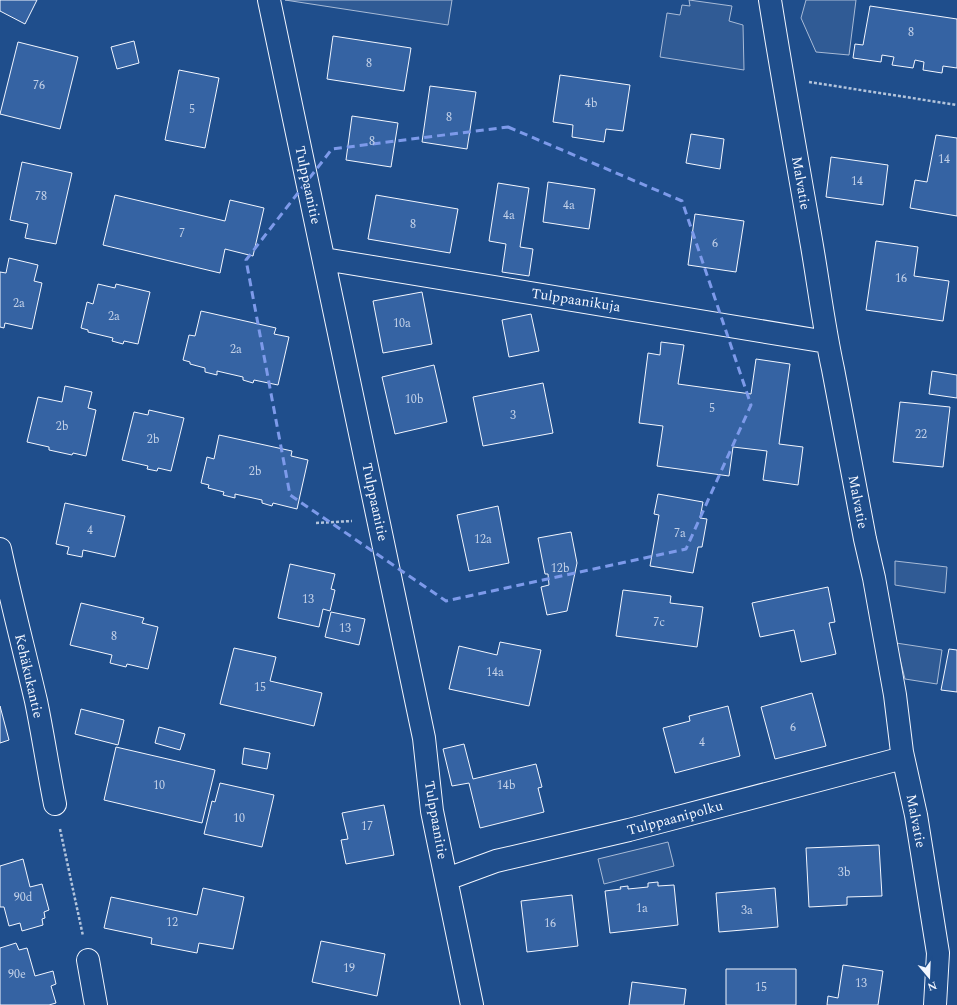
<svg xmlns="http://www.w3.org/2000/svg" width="957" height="1005" viewBox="0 0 957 1005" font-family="Spectral,serif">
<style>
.parking{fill:#305b95;stroke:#a8bbd7}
.building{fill:#3563a3;stroke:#f2f6ff}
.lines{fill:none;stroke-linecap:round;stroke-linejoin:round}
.minor-casing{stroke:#f2f6ff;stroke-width:24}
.path{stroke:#b3c4dc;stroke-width:2.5;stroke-dasharray:3 2;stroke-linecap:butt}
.minor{stroke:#1f4e8c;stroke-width:22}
.marked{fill:none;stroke:#7d9aea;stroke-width:3;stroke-dasharray:8 5;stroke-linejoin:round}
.labels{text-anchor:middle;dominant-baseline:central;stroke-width:3;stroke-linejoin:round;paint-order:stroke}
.number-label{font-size:12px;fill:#c3d1e8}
.street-label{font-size:14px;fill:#f2f6ff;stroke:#1f4e8c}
</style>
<rect width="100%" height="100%" fill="#1f4e8c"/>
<!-- parking -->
<path class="parking" d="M285,0h167l-4,25z
M689,0l43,6 -3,15 14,4 1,45 -84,-13 7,-44 13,2 2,-10 8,1z
M806,0h50l-7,55 -33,-3 -15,-34z
M895,561l52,6 -2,26 -50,-8z
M896,643l46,7 -5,34 -32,-5z
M668,842l6,24 -70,18 -6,-25z"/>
<!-- building -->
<path class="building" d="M0,0h37l-12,24 -25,-13z
M870,6l87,13v49l-14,-2 -1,7 -19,-3 1,-8 -9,-2 -2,8 -21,-3 2,-8 -12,-2 -1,7 -28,-4 2,-14 8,1z
M333,36l78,12 -7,43 -77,-12z
M134,41l5,22 -22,6 -6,-22z
M18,42l60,15 -18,72 -60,-15z
M179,70l40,8 -14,70 -40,-8z
M560,75l70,10 -7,46 -17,-2 -2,13 -32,-5 1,-12 -20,-3z
M430,86l46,6 -9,57 -45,-7z
M352,116l46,7 -7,44 -45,-7z
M691,134l33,5 -4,30 -34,-6z
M936,135l21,3v78l-47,-8 5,-28 12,2z
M831,157l57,8 -5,40 -57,-8z
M22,162l50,11 -16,71 -31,-6 3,-14 -18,-4z
M548,182l47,7 -6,40 -46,-7z
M498,183l31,5 -9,59 13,2 -4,27 -27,-4 4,-28 -17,-3z
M115,195l110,26 5,-21 34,8 -11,48 -28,-7 -5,24 -117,-28z
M376,195l82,14 -8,44 -82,-14z
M695,214l49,7 -8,51 -48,-7z
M876,241l42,6 -4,29 35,5 -6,40 -77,-11z
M9,258l29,7 -4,16 8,2 -10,46 -27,-6 -1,5 -4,-1v-55l6,1z
M98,284l17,4 1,-4 34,8 -12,52 -14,-3 -1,3 -11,-3 1,-3 -25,-6v-2l-7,-2 6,-26 6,2z
M422,292l10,52 -49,9 -10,-52z
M201,311l75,17 -2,6 15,3 -11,48 -24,-5 -1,3 -10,-3v-3l-26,-6v4l-12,-3v-4l-15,-4v-2l-7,-2 6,-25 6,1z
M531,314l8,37 -30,6 -7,-37z
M661,342l23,3 -6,39 73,10 5,-35 34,5 -11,80 24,3 -5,38 -35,-5 4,-29 -34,-4 -4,29 -72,-10 6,-40 -24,-3 9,-70 12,2z
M434,365l13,57 -52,12 -13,-57z
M932,371l25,4v23l-28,-4z
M543,383l10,50 -70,13 -10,-49z
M65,386l27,6 -4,16 8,2 -10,46 -13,-3 -1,2 -23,-5v-3l-22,-5 11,-45 24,5z
M900,402l50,5 -7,60 -50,-5z
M149,410l35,8 -13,53 -13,-3 -1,3 -10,-2 1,-3 -26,-6 12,-48 14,3z
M219,435l73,16 -1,5 17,4 -11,49 -24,-6 -1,3 -10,-3v-3l-27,-6v4l-12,-3 1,-3 -16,-4 1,-3 -8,-2 6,-26 7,2z
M658,494l45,8 -3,16 7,1 -5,28h-4l-5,26 -43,-7 9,-51 -5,-1z
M65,503l60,13 -10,41 -32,-7 -1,7 -15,-3 2,-7 -13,-3z
M498,506l11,57 -40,8 -12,-56z
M571,532l6,31 -10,48 -20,4 -6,-28 8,-2 -1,-11h-3l-7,-36z
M290,564l45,10 -4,15 4,1 -5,21 -7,-2 -4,18 -41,-9z
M828,587l7,35 -6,1 7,31 -35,8 -7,-32 -34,7 -8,-34z
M623,590l48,6 -1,7 33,4 -6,40 -81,-11z
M81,603l63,15 -2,5 16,4 -10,42 -21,-5 -1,3 -16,-4 2,-8 -42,-10z
M331,612l34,7 -6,26 -34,-8z
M500,642l41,8 -12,56 -80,-17 10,-43 38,9z
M234,648l42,9 -6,24 52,12 -8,33 -94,-22z
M949,649l8,1v42l-16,-2z
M812,693l14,53 -51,13 -14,-52z
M0,706l9,34 -9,3z
M728,706l12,50 -65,17 -12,-45 27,-7 -1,-5z
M81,709l43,11 -6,25 -43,-11z
M159,727l26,7 -5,16 -25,-7z
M464,744l9,35 63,-15 6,23 -4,1 6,24 -64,16 -11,-45 -17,3 -9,-37z
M116,747l99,23 -13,53 -98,-23z
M244,748l26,5 -3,16 -25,-5z
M220,783l54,12 -12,52 -58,-13 8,-33 3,1z
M384,805l10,50 -48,9 -5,-24 7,-1 -6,-26z
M879,845l3,51 -35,1v8l-38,2 -3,-59z
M23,859l7,28 12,-3 7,26 -5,2 1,6 -3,1 1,6 -21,6 -2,-8 -11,3 -5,-19h-4v-41z
M658,882v4l16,-1 4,40 -68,8 -5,-42 16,-2 -1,-2 8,-1v3l20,-2v-4z
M203,888l41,9 -11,52 -34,-6 -2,10 -46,-9 1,-6 -48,-10 7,-31 86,18z
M775,888l3,39 -59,5 -3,-39z
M572,895l6,51 -51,6 -6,-51z
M321,941l64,13 -8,42 -65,-14z
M16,943l3,7 8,-2 8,28 18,-5 3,13 -5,2 5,17 -7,2h-49v-57z
M843,965l40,6 -5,34h-51l1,-9 10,2z
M726,969h70v36h-70z
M632,982l54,7 -2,16h-55z"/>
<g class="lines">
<defs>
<path id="minor" d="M269,0l155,738 8,73 40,194
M770,0c13,82 28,164 42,246 7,41 12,82 21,123l32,170 9,39 21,117 7,57 14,63 22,138 -3,52
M324,259l503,83
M0,549c11,51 24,101 36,152 7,34 12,68 19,103
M447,879l49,-18 133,-31 274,-72
M88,960l8,45"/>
</defs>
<!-- minor casing -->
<use href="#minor" class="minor-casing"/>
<!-- path -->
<path class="path" d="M809,82l148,23
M316,523l36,-2
M60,829l23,107"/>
<!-- minor -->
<use href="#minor" class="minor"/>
</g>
<!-- marked area -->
<path class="marked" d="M508,127l174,74 69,204 -65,144 -240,52 -156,-106 -44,-235 86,-111z"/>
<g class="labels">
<!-- number labels -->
<g class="number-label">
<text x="911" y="32">8</text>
<text x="369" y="63">8</text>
<text x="39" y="85">76</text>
<text x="591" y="103">4b</text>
<text x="192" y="109">5</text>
<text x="449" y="117">8</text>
<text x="372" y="141">8</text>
<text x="944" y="159">14</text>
<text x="857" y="181">14</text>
<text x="41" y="196">78</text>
<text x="569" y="205">4a</text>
<text x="509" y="215">4a</text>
<text x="413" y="224">8</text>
<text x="182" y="233">7</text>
<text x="715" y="243">6</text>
<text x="901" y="278">16</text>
<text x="19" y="303">2a</text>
<text x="114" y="316">2a</text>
<text x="402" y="323">10a</text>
<text x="236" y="349">2a</text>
<text x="414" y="399">10b</text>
<text x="712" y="408">5</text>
<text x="513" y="415">3</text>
<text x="62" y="426">2b</text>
<text x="921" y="434">22</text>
<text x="153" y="439">2b</text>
<text x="255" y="471">2b</text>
<text x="90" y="530">4</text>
<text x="680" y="533">7a</text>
<text x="483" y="539">12a</text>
<text x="560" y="568">12b</text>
<text x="308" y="599">13</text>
<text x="659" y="622">7c</text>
<text x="345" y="628">13</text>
<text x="114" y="636">8</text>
<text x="495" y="672">14a</text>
<text x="260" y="687">15</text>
<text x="793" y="727">6</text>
<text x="702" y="742">4</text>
<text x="159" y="785">10</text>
<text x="506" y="785">14b</text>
<text x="239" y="818">10</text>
<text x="367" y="826">17</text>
<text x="844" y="872">3b</text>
<text x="23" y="897">90d</text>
<text x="642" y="908">1a</text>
<text x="747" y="910">3a</text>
<text x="172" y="922">12</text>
<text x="550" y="923">16</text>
<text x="349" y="968">19</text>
<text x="17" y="974">90e</text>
<text x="861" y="983">13</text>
<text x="761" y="987">15</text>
</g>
<!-- street labels -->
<g class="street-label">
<text transform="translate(801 183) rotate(80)">Malvatie</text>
<text transform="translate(308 185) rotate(78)">Tulppaanitie</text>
<text transform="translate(576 300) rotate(9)">Tulppaanikuja</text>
<text transform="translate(375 502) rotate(78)">Tulppaanitie</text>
<text transform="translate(858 502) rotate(79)">Malvatie</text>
<text transform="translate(29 676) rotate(77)">Kehäkukantie</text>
<text transform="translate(675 818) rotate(-15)">Tulppaanipolku</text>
<text transform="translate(436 820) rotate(80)">Tulppaanitie</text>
<text transform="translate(916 821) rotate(79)">Malvatie</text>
</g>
</g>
<!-- north arrow -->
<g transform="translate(929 977) rotate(161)" stroke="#1f4e8c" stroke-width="3" paint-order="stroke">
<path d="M0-3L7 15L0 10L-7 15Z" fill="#f2f6ff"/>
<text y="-6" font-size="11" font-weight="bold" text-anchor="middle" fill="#f2f6ff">N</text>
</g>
</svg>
